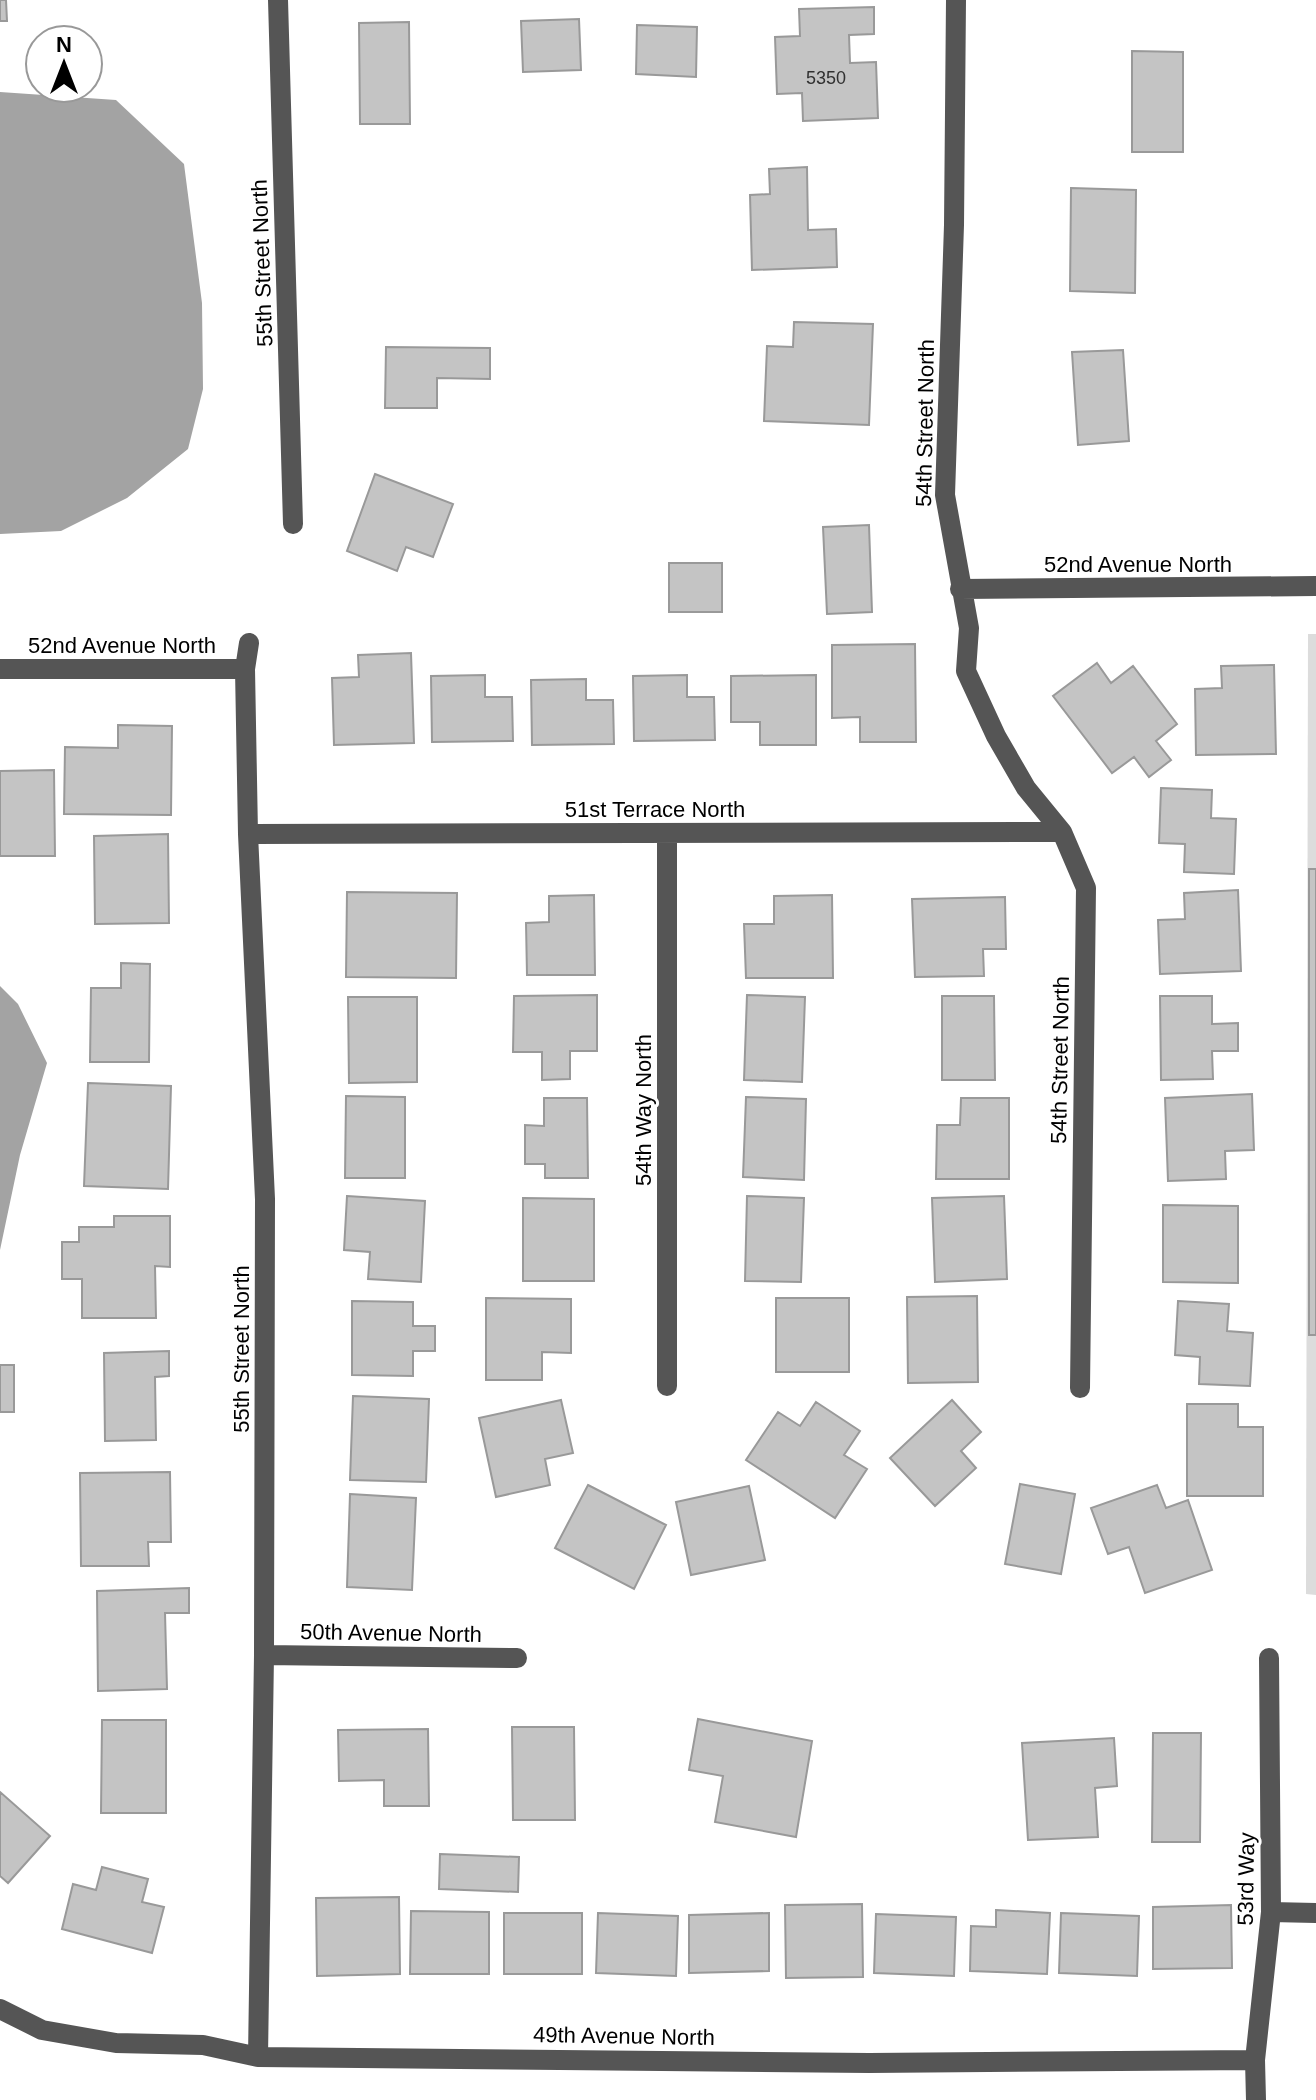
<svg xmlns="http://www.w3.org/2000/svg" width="1316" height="2100" viewBox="0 0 1316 2100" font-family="Helvetica,sans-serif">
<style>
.green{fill:#dcdcdc}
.water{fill:#a3a3a3}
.building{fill:#c4c4c4;stroke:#999;stroke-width:2}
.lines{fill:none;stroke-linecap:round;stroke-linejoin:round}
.minor{stroke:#555;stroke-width:20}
.labels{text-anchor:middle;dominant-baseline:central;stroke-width:6;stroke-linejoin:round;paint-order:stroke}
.number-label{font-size:18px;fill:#313131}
.street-label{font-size:22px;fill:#000;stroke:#fff}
</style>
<rect width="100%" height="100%" fill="#fff"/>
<!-- green -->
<path class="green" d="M1308,634h8v961l-10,-1z"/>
<!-- water -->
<path class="water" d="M0,92l116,8 68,64 18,139 1,86 -15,60 -61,49 -66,33 -61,3z
M0,986l18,18 29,59 -27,92 -20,95z"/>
<!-- building -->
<path class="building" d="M0,0h6l1,21h-7z
M874,7v27l-25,1 1,28 26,-1 2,56 -75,3 -1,-28 -25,1 -2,-57 25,-1 -1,-27z
M579,19l2,51 -58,2 -2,-51z
M409,22l1,102h-50l-1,-101z
M637,25l60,2 -1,50 -60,-3z
M1132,51l51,1v100h-51z
M807,167l1,63 28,-1 1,38 -85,3 -2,-75 20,-1 -1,-25z
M1071,188l65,2 -1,103 -65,-2z
M794,322l79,2 -4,101 -105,-4 3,-75 26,1z
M386,347l104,1v31l-53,-1v30h-52z
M1123,350l6,91 -51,4 -6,-93z
M375,474l78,30 -20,53 -27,-10 -9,24 -50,-20z
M869,525l3,87 -45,2 -4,-87z
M669,563h53v49h-53z
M915,644l1,98h-56v-25l-28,1v-73z
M411,653l3,90 -80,2 -2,-67 27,-1 -1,-22z
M1097,663l14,20 22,-17 44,58 -21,17 15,19 -22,17 -15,-20 -22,16 -59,-77z
M1274,665l2,89 -80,1 -1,-66 27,-1 -1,-22z
M485,675v22h27l1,44 -81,1 -1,-66z
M687,675v22h27l1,43 -81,1 -1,-65z
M816,675v70h-56v-23h-29v-46z
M586,679v21h27l1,44 -82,1 -1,-65z
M118,725l54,1 -1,89 -107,-1 1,-67 53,1z
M54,770l1,86h-55v-85z
M1161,788l51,2 -1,28 25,1 -2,55 -50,-2 1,-28 -26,-1z
M168,834l1,89 -74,1 -1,-88z
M1309,869h7v466h-7z
M1238,890l3,81 -81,3 -2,-54 27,-1 -1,-26z
M347,892l110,1 -1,85 -110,-1z
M594,895l1,80h-68l-1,-52 23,-1v-26z
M832,895l1,83h-87l-2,-54h30v-28z
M1005,897l1,52h-23l1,27 -69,1 -3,-78z
M121,963l29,1 -1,98h-59l1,-74h30z
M597,995v56h-27v28l-28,1v-28h-29l1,-56z
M747,995l58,2 -3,85 -58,-2z
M942,996h52l1,84h-53z
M1160,996h52v28l26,-1v28h-26l1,28 -52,1z
M348,997h69v85l-68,1z
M88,1083l83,3 -3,103 -84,-3z
M1252,1094l2,56 -29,1 1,28 -58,2 -3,-83z
M346,1096l59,1v81h-60z
M746,1097l60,2 -2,81 -61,-3z
M544,1098h43l1,80h-43v-14h-20v-39l19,1z
M961,1098h48v81h-73l1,-54h23z
M347,1196l78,5 -4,81 -53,-3 2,-27 -26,-2z
M747,1196l57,2 -3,84 -56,-1z
M1004,1196l3,83 -72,3 -3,-84z
M523,1198l71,1v82h-71z
M1163,1205l75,1v77l-75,-1z
M114,1216h56v51l-15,-1 1,52h-74v-39h-20v-37h17v-15h35z
M977,1296l1,86 -70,1 -1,-86z
M486,1298l85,1v54l-29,-1v28h-56z
M776,1298h73v74h-73z
M352,1301l61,1v24h22v25h-22v25l-61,-1z
M1178,1301l51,3 -2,27 26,2 -3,53 -51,-2 1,-27 -25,-2z
M169,1351v25l-14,1 1,63 -51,1 -1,-88z
M0,1365h14v47h-14z
M353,1396l76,3 -3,83 -76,-2z
M561,1400l12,53 -28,6 5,26 -54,12 -17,-79z
M952,1400l29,32 -20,19 15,17 -41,38 -45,-48z
M816,1402l44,29 -16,24 23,14 -32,49 -89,-58 32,-48 22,14z
M1187,1404h51v23h25v69h-76z
M170,1472l1,70h-23l1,24h-68l-1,-93z
M1020,1484l55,10 -14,80 -56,-10z
M588,1485l78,40 -32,64 -79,-41z
M1157,1485l9,23 22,-8 24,70 -67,23 -16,-46 -21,7 -17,-46z
M749,1486l16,74 -74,15 -15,-73z
M350,1494l66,4 -4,92 -65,-3z
M189,1588v25h-24l2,76 -69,2 -1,-100z
M698,1719l114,22 -16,96 -81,-15 8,-46 -34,-6z
M102,1720h64v93h-65z
M512,1727h62l1,93h-62z
M428,1729l1,77h-45v-26l-45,1 -1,-51z
M1153,1733h48l-1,109h-48z
M1114,1738l3,48 -22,2 3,49 -70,3 -6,-97z
M0,1792l50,44 -42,47 -8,-7z
M440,1854l79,3 -1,35 -79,-3z
M102,1867l46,12 -6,23 22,5 -12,46 -90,-24 11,-45 23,6z
M399,1897l1,77 -83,2 -1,-78z
M862,1904l1,73 -77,1 -1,-73z
M1231,1905l1,63 -79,1v-62z
M996,1910l54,3 -3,61 -77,-3 1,-45 25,1z
M411,1911l78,1v62h-79z
M504,1913h78v61h-78z
M598,1913l80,3 -2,60 -80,-3z
M769,1913v58l-80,2v-58z
M1061,1913l78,3 -2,60 -78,-3z
M876,1914l80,3 -2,59 -80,-3z"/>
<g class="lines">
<!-- minor -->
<path class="minor" d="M278,0l15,524
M956,0l-2,225 -9,270 24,133 -3,43 30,65 30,52 36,44 24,56 -6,500
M960,589l356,-3
M249,643l-4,26 3,165 17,365 -1,456 -6,402
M0,669h245
M667,833v553
M248,834l814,-2
M264,1655l253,3
M1271,1912l45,1
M0,2009l42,21 74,13 87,2 55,12 611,6 386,-3
M1256,2100l-1,-40 16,-148 -2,-254"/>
</g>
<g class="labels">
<!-- number labels -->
<g class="number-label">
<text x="826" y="78">5350</text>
</g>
<!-- street labels -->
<g class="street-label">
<text transform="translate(262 263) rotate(-92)">55th Street North</text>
<text transform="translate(925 423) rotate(-89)">54th Street North</text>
<text x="1138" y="564">52nd Avenue North</text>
<text x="122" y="645">52nd Avenue North</text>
<text x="655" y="809">51st Terrace North</text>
<text transform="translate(1060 1060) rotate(-89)">54th Street North</text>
<text transform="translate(643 1110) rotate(-90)">54th Way North</text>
<text transform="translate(241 1349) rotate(-90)">55th Street North</text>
<text transform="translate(391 1633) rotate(1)">50th Avenue North</text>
<text transform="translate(1246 1879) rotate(-89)">53rd Way</text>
<text transform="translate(624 2036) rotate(1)">49th Avenue North</text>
</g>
</g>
<!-- north arrow -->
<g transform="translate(64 64)"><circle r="38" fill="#ffffff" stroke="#999999" stroke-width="2"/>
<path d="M0-6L14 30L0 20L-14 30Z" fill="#000000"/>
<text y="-12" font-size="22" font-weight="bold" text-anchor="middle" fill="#000000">N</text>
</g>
</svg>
